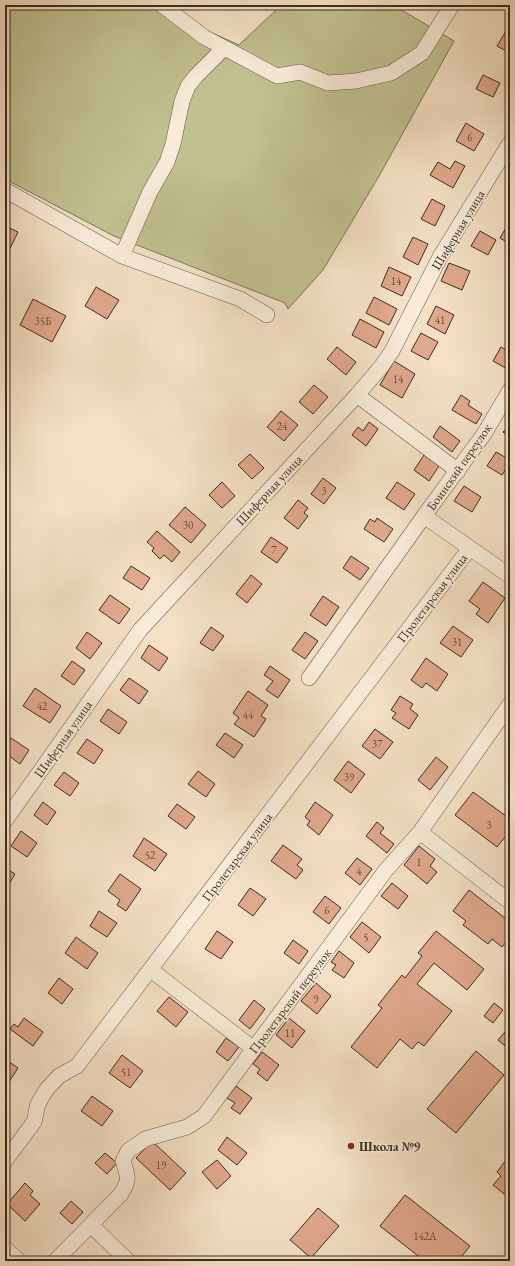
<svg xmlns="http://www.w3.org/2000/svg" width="515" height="1266" viewBox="0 0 515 1266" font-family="'EB Garamond',serif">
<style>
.green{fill:#c1c191;stroke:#7e7758}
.building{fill:#e0a88d;stroke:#3c2d1f}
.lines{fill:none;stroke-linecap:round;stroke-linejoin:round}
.minor-casing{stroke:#6a5a48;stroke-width:16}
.minor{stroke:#f8ecd9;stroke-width:15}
.poi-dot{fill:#8f2418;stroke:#f8ecd9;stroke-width:1.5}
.labels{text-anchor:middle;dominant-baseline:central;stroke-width:3.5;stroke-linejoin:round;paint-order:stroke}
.number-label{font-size:11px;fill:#654c3a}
.street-label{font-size:13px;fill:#3c2d1f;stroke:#f8ecd9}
.poi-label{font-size:13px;font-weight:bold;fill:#3c2d1f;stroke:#f8ecd9;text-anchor:start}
</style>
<rect width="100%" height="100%" fill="#f4e1c5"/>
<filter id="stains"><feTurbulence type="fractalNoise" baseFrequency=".005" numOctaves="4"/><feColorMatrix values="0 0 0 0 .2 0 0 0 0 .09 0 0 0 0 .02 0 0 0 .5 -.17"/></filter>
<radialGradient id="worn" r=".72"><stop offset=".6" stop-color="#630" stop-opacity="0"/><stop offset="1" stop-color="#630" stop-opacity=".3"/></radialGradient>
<!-- green -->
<path class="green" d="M5,5h145l89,40 38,-36 1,-4h115l61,36 -75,135 -56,94 -35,39 -3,-6 -171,-67 -109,-57z"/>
<!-- building -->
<path class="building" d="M506,31l4,2v20l-13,-7z
M483,75l17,8 -7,14 -17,-8z
M466,123l18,11 -10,17 -18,-10z
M455,161l10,5 -12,22 -23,-13 8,-13 12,7z
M432,199l13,7 -10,20 -14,-7z
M5,226l13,6 -13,27z
M507,226l3,1v17l-10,-6z
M480,231l16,9 -8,15 -17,-9z
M413,237l15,7 -10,21 -15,-8z
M449,263l21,8 -8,19 -21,-9z
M389,267l22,10 -9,19 -21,-10z
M96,287l23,13 -12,19 -22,-13z
M374,297l23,12 -8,16 -23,-12z
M33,299l33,17 -14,26 -32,-17z
M436,306l18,9 -9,19 -18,-10z
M360,319l24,13 -8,16 -24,-13z
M421,333l17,9 -10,18 -17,-9z
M337,347l19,15 -10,13 -19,-16z
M501,347l9,5 -1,18 -16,-9z
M394,361l21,13 -13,24 -22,-13z
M314,385l14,12 -15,17 -14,-12z
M461,395l9,6 -2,4 14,9 -6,10 -24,-14z
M281,411l17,14 -14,16 -17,-14z
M369,422l9,7 -12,17 -14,-11 6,-8 5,4z
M510,425v14l-7,-7z
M440,426l20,15 -8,11 -19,-15z
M496,452l14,8v3l-8,12 -15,-9z
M250,454l14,14 -12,11 -14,-14z
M424,455l15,11 -10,15 -15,-11z
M323,478l13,10 -12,16 -13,-10z
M222,482l13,14 -13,12 -13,-13z
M397,482l18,12 -11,16 -18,-12z
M464,486l17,11 -9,15 -18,-11z
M298,500l10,8 -4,5 4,3 -10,13 -14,-11z
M185,507l21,18 -15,18 -22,-18z
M377,518l16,11 -9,13 -20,-13 6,-10 5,3z
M157,531l23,21 -8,10 -8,-7 -4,4 -8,-8 2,-3 -7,-6z
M271,537l17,11 -11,15 -16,-11z
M351,556l18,12 -9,12 -17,-12z
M131,566l19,12 -8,12 -19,-12z
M251,575l11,9 -15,19 -11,-9z
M483,582l22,16 -17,25 -12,-9 4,-5 -11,-8z
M110,595l20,14 -11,15 -20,-14z
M323,596l16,11 -13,19 -16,-11z
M453,626l20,14 -12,17 -21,-14z
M211,627l13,9 -11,15 -13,-8z
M87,632l15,11 -12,16 -14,-11z
M305,632l13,9 -13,18 -13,-9z
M149,645l19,13 -9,13 -18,-13z
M426,658l22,16 -11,17 -11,-8 -4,5 -11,-8z
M72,661l13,9 -11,15 -13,-9z
M270,666l20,14 -12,18 -12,-8 7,-9 -9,-6z
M129,678l19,13 -9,13 -19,-14z
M35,688l26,18 -11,17 -27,-17z
M248,691l20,14 -7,11 5,3 -12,18 -20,-13 5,-6 -6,-5z
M400,696l13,8 -3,5 8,6 -9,14 -17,-11 4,-5 -5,-3z
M108,709l19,13 -8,12 -19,-13z
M375,729l18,13 -13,17 -18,-13z
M225,733l18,12 -9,13 -18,-13z
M11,738l18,12 -9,14 -15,-11v-7z
M87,739l16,11 -9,14 -17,-11z
M436,757l12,10 -18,23 -12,-10z
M348,761l17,13 -14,19 -17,-13z
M198,771l17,13 -9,13 -18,-13z
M64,772l15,11 -9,13 -16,-11z
M473,792l37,27v12l-13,16 -42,-32z
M43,802l13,10 -9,13 -13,-10z
M315,802l18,13 -14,20 -12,-10 3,-4 -5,-4z
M177,804l18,13 -9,12 -18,-13z
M377,822l7,6 -4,5 14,11 -7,9 -21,-17z
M21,831l16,12 -10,14 -16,-11z
M144,838l23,16 -12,17 -22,-15z
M283,845l19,14 -5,6 6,5 -7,9 -25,-18z
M419,846l16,13 -5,7 7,6 -10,12 -23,-19z
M357,858l15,11 -12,16 -15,-12z
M5,868l10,6 -9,15 -1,-1z
M120,874l21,15 -15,22 -9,-6 3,-5 -12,-9z
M392,883l16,13 -10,13 -17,-13z
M250,888l16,11 -13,17 -15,-11z
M469,890l41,32v15l-8,10 -10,-8 -4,5 -25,-19 3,-4 -13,-10z
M325,896l16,12 -12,16 -16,-12z
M99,911l18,12 -10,14 -17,-11z
M362,922l19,15 -12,16 -19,-16z
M217,931l16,11 -12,17 -16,-10z
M436,931l48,38 -17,21 -33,-27 -17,21 35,27 -28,35 -6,-4 -6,7 -12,-10 -23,29 -26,-21 31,-39 -4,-3 24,-30 3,3 17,-22 -4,-3z
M76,937l22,16 -11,16 -22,-16z
M293,940l15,11 -9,13 -15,-11z
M339,951l15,12 -10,15 -12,-8 4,-5 -5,-3z
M59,978l14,11 -11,15 -14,-11z
M316,983l15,13 -14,18 -16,-13z
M169,997l19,15 -12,15 -19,-16z
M254,1000l11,9 -15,20 -11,-9z
M494,1003l9,7 -10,13 -9,-7z
M24,1018l19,14 -10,14 -23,-17 4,-5 4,3z
M289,1018l16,13 -13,17 -16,-13z
M510,1026v24l-12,-10z
M226,1038l13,9 -11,14 -12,-9z
M476,1051l28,24 -48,58 -29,-24z
M262,1052l17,13 -12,16 -10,-8 3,-4 -7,-5z
M122,1055l21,16 -13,17 -21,-15z
M5,1059l13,9 -9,14 -4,-3z
M236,1086l16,12 -12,16 -9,-6 4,-5 -8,-5z
M92,1096l21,15 -11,15 -21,-15z
M227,1137l20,16 -10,12 -19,-15z
M152,1141l34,32 -16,17 -34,-32z
M105,1153l12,10 -10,11 -12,-11z
M217,1160l14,16 -14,13 -15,-17z
M506,1160l4,3v31l-2,3 -15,-12 8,-9 -4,-4z
M25,1183l8,8 -3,4 10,9 -15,17 -18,-17z
M405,1195l65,51 -12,15h-37l1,-2 -42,-33z
M71,1201l12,11 -11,12 -12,-11z
M318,1208l21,18 -28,32 -21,-18z"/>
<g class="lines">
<defs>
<path id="minor" d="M162,5l42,32 73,39 23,-4 28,11 28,-2 35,-8 31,-20 30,-48
M5,190l117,66 118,43 27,16
M122,256l28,-64 17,-30 6,-18 9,-43 6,-15 8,-10 28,-28
M510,390l-26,44 -60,82 86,60
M357,395l101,76
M309,678l115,-162
M5,821l135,-191 217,-235 24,-28 11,-16 48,-94 70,-114
M420,832l90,70
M151,970l103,79
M5,1161l29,-39 4,-18 8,-14 13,-14 18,-10 393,-518
M91,1225l37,36
M5,1248l14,13
M55,1261l66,-67c9,-14 7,-18 2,-33l5,-10 17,-12 42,-12 17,-11 182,-246 34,-38 90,-128"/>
</defs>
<!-- minor casing -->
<use href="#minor" class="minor-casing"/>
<!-- minor -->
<use href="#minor" class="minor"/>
</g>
<!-- markers -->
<circle class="poi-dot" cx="351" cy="1146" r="4"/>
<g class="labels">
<!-- number labels -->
<g class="number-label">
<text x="470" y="137">6</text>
<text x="396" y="281">14</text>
<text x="440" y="320">41</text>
<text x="43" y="321">35Б</text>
<text x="398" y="379">14</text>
<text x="282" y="426">24</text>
<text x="324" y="491">3</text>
<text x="188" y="525">30</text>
<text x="274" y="550">7</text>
<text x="457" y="642">31</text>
<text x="42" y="706">42</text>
<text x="248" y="715">44</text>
<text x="377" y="744">37</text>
<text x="349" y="777">39</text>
<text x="489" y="825">3</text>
<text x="150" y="855">52</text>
<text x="419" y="862">1</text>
<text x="359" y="871">4</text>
<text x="327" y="910">6</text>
<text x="366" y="937">5</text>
<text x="316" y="999">9</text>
<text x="290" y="1033">11</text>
<text x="126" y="1072">51</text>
<text x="161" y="1165">19</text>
<text x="425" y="1236">142А</text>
</g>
<!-- street labels -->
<g class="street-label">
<text transform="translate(458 230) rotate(-59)">Шиферная улица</text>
<text transform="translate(459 467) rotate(-55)">Боинский переулок</text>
<text transform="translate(269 490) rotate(-47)">Шиферная улица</text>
<text transform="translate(432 598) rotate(-53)">Пролетарская улица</text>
<text transform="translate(63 739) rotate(-55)">Шиферная улица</text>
<text transform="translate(237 857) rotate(-53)">Пролетарская улица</text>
<text transform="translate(290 1001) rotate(-53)">Пролетарский переулок</text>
</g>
<!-- poi labels -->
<g class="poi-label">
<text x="359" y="1146">Школа №9</text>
</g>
</g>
<!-- margin -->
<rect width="515" height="1266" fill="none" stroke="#f4e1c5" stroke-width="20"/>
<rect x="6" y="6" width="503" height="1254" fill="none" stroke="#3c2d1f" stroke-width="2"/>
<rect x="10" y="10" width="495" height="1246" fill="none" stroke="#3c2d1f"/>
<rect width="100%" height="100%" filter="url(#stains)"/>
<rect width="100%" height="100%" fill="url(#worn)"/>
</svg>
